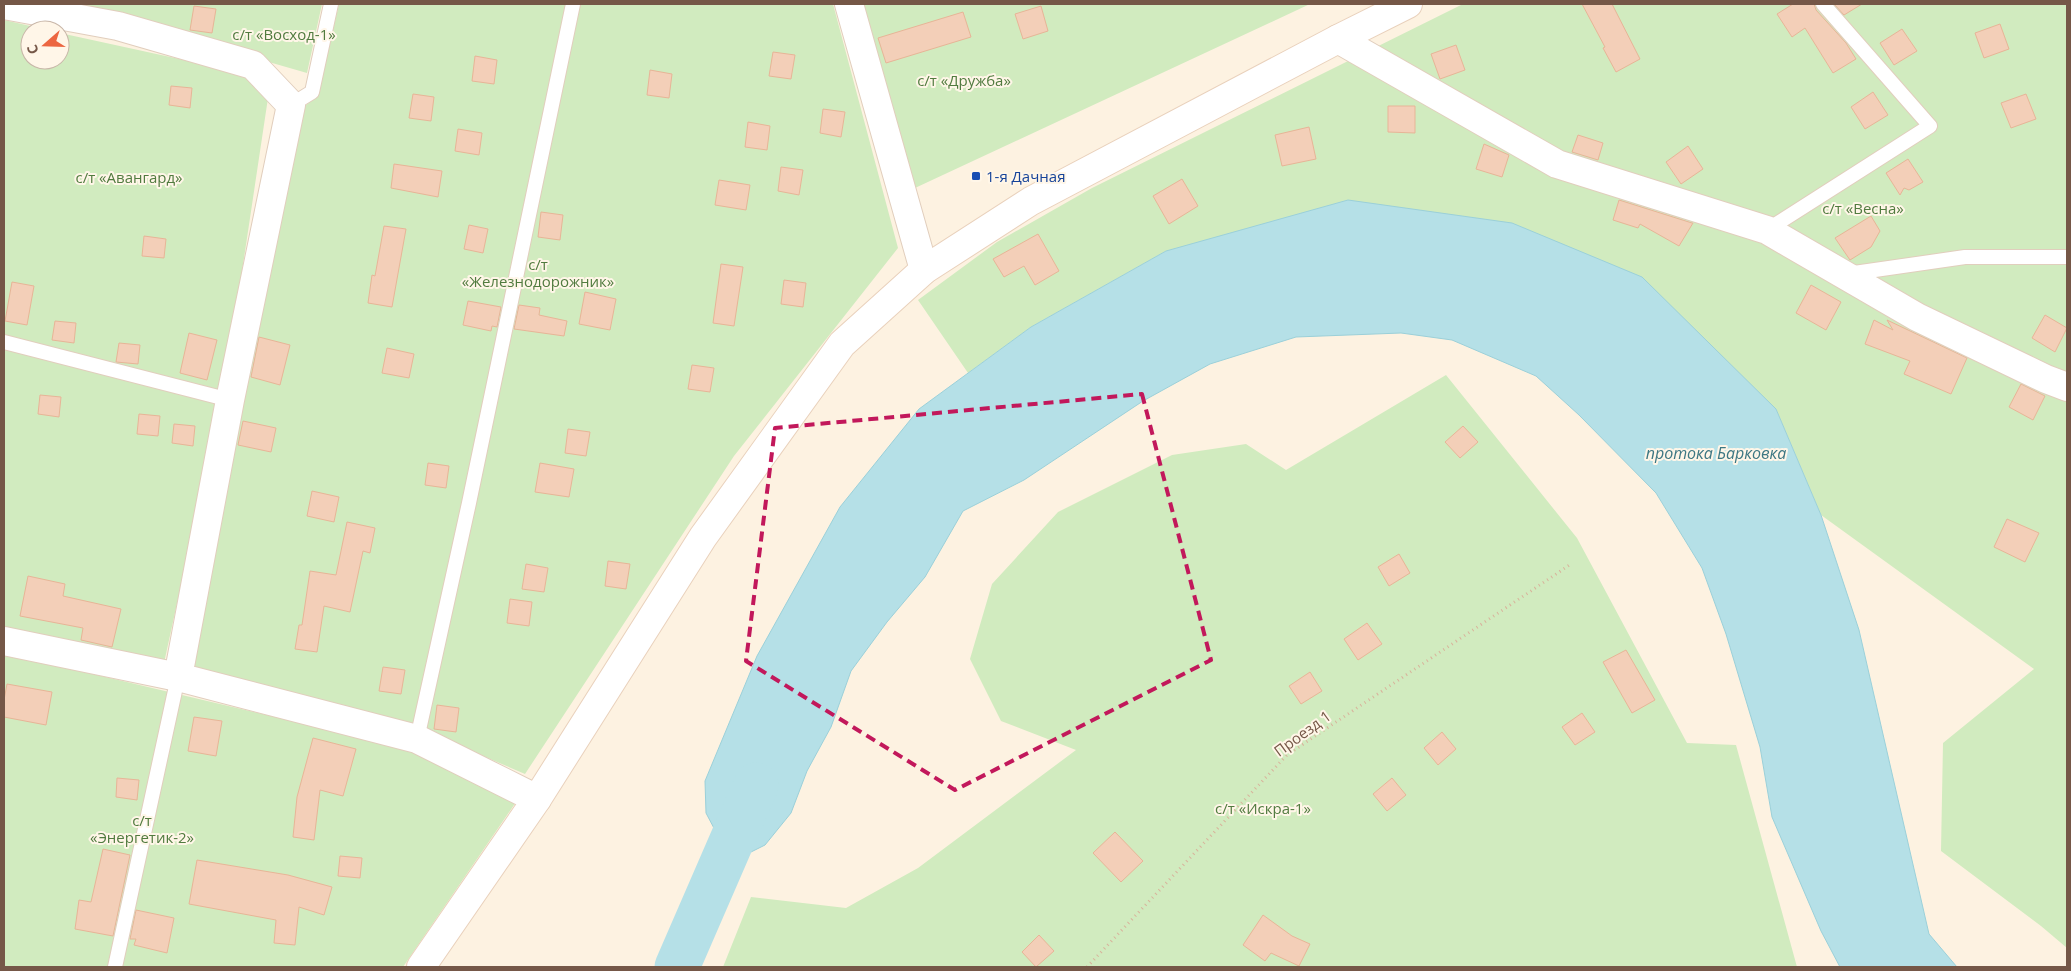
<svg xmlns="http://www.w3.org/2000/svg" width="2071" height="971" viewBox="0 0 2071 971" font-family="'Open Sans',sans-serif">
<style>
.green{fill:#d1ebbf}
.water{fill:#b5e0e7;stroke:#9bd0d9}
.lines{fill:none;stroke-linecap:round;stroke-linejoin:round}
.river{stroke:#b5e0e7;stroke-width:45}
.building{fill:#f3cfb8;stroke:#e7b597}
.service-casing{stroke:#e1cebd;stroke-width:16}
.minor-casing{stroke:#e1cebd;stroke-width:30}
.secondary-casing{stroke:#e9d1bc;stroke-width:30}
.path{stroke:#d8b29b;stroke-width:3;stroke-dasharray:1 4;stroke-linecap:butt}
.service{stroke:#fff;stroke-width:14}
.minor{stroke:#fff;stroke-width:28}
.secondary{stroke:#fff;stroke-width:28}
.marked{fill:none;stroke:#c2185b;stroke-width:4;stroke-dasharray:10 6;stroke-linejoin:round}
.transit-dot{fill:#1a4fb4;stroke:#fff6e8;stroke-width:2}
.labels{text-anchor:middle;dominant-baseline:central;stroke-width:4;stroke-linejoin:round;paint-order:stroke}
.park-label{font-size:15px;fill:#517b3f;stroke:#fff6e8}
.transit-label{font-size:15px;fill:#164399;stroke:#fff6e8;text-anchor:start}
.street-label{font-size:15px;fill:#755747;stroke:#fff6e8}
.water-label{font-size:16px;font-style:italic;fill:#3d7783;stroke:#fff6e8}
</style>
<rect width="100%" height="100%" fill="#fdf2e1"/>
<!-- green -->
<path class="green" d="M38,4h284l-15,69 -187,-54z
M339,4h494l65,244 -164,208 -209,318 -114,-49 -221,-56 108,-557 20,-17z
M860,4h450l-395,184z
M1463,4h604v944l-26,-22 -100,-75 2,-108 91,-74 -213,-154 -45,-106 -610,-158 -135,76 -63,46 -50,-73 79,-58 95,-54z
M4,20l44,10h-18v30h30v-27l193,42 15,23 -42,280 -62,285 -160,-33z
M1446,375l131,163 110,205 49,2 61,222h-1074l28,-70 95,11 72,-40 158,-118 -75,-29 -31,-62 22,-75 66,-72 114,-57 74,-11 40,26z
M4,653l402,95 110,54 -113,165h-399z"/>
<!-- water -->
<path class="water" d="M1348,200l164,23 130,54 134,132 45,106 38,115 70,304 28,33h-117l-19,-36 -49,-114 -12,-70 -34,-113 -24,-66 -46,-75 -77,-78 -43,-39 -84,-36 -51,-7 -105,4 -86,27 -67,37 -119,79 -61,31 -38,66 -38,45 -36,49 -20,56 -24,44 -16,42 -26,32 -18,9 -31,-22 -10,-19 -1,-32 52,-125 83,-149 79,-98 112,-82 135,-76z"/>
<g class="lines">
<!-- river -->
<path class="river" d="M677,967l79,-182"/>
</g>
<!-- building -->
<path class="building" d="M1582,4h30l28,55 -24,13 -13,-24 2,-1z
M1793,4h21l2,6 30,33 10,16 -23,14 -28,-45 -13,9 -15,-23z
M1834,4h28l-18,11z
M194,6l22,3 -4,24 -22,-3z
M1041,6l7,25 -25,8 -8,-25z
M963,12l8,25 -85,26 -8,-25z
M2000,24l9,25 -25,9 -9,-25z
M1902,29l15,22 -23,14 -14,-22z
M1456,45l9,25 -25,9 -9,-25z
M773,52l22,3 -4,24 -22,-3z
M475,56l22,4 -3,24 -22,-3z
M650,70l22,4 -3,24 -22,-3z
M171,86l21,2 -2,20 -21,-3z
M1873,92l15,23 -23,14 -14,-22z
M413,94l21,3 -3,24 -22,-3z
M2026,94l10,25 -25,9 -10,-25z
M1388,106h27v27l-27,-1z
M823,109l22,3 -4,25 -21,-4z
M748,122l22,4 -3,24 -22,-3z
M1309,127l7,32 -34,7 -7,-31z
M458,129l24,4 -3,22 -24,-4z
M1578,135l25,8 -5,17 -26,-8z
M1484,144l25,11 -7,22 -26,-8z
M1688,146l15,23 -22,15 -15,-22z
M1908,159l15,23 -14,8 -5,-2 -4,7 -14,-22z
M394,164l48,7 -4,26 -47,-9z
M781,167l22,3 -4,25 -21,-4z
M1182,179l16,27 -29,18 -16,-28z
M719,180l31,5 -4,25 -31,-5z
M1619,200l73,23h1l-14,23 -39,-22 -2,4 -25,-8z
M541,212l22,3 -3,25 -22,-3z
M1871,216l9,15 -9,16 -21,13 -15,-22z
M469,225l19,4 -5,24 -19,-4z
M384,226l22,3 -14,78 -24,-4 4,-28 3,1z
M1038,234l21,37 -24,14 -11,-19 -20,11 -11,-18z
M144,236l22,3 -2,19 -22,-2z
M721,264l22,3 -9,59 -21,-3z
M784,280l22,3 -3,24 -22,-3z
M12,282l22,4 -7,39 -22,-4z
M1811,285l30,17 -15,28 -30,-17z
M585,292l31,7 -6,31 -31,-6z
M468,301l33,6 -4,20 -5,-1 -1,5 -28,-6z
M519,305l21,3 -1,7 28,6 -3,15 -50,-7z
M2045,315l22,13 -12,24 -23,-14z
M1874,320l19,10 -6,-10 80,38 -16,36 -47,-20 6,-13 -45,-17z
M55,321l21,2 -2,20 -22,-3z
M189,333l28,7 -10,40 -27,-7z
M259,337l31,8 -10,40 -29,-8z
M119,343l21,2 -2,19 -22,-2z
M387,348l27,6 -5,24 -27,-5z
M692,365l22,3 -4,24 -22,-3z
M2021,384l24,12 -12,24 -24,-13z
M40,395l21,2 -2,20 -21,-3z
M139,414l21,2 -2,20 -21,-2z
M243,421l33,7 -5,24 -33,-7z
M174,424l21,2 -2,20 -21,-3z
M1463,426l15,16 -18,16 -15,-16z
M568,429l22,3 -4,24 -21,-3z
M428,463l21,3 -3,22 -21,-3z
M540,463l34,6 -5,28 -34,-5z
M312,491l27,6 -5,25 -27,-6z
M2007,519l32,14 -14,29 -31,-15z
M347,522l28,6 -5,25 -7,-2 -13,61 -26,-6 -7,46 -22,-3 4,-24h3l8,-54 26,4z
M1399,554l11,19 -21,13 -11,-19z
M608,561l22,3 -4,25 -21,-3z
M526,564l22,4 -4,24 -22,-3z
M28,576l37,8 -2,12 58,13 -9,38 -31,-7 2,-12 -63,-12z
M510,599l22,3 -3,24 -22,-3z
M1367,623l15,21 -24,16 -14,-21z
M1626,650l29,50 -23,13 -29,-51z
M383,667l22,3 -4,24 -22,-3z
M1310,672l12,19 -21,13 -12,-18z
M7,684l45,8 -6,33 -42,-8v-17z
M437,705l22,3 -3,24 -22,-3z
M1582,713l13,19 -20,13 -13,-18z
M194,717l28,4 -6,35 -28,-5z
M1442,732l14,17 -18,16 -14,-17z
M313,738l43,11 -13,47 -23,-6 -6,50 -21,-3 4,-40z
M117,778l22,2 -2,20 -21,-3z
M1392,778l14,17 -19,16 -14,-17z
M1115,832l28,29 -22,21 -28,-29z
M103,849l27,6 -17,81 -38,-7 4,-29 12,2z
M340,856l22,2 -2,20 -22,-2z
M197,860l91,15 44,12 -8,28 -25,-8 -4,38 -21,-2 2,-23 -87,-16z
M136,910l38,8 -7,35 -33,-8 2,-6h-6z
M1263,915l29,21 18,8 -11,22 -28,-13 -6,8 -22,-16z
M1039,935l15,16 -18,16 -14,-15z"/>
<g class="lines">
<defs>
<path id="service" d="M291,105l21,-13 19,-88
M1767,230l163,-104 -107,-122
M1847,274l118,-17h102
M4,342l226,58
M417,739l52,-236 104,-499
M115,967l63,-290"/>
<path id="minor" d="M849,4l75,266
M4,5l114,21 135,39 38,40 -61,295 -52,277
M1338,39l219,125 210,66 150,87 129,62 21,8
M4,641l174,36 239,62 120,60"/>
<path id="secondary" d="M421,967l116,-168 166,-262 139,-193 82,-74 107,-69 307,-162 70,-35"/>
</defs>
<!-- service casing -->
<use href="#service" class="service-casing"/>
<!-- minor casing -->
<use href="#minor" class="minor-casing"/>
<!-- secondary casing -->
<use href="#secondary" class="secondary-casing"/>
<!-- path -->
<path class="path" d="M1087,967l200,-212 284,-191"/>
<!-- service -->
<use href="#service" class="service"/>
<!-- minor -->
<use href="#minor" class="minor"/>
<!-- secondary -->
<use href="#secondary" class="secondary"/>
</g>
<!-- marked area -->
<path class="marked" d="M1142,394l69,266 -256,130 -209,-129 29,-233z"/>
<!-- markers -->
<rect class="transit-dot" x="971" y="171" width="10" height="10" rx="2.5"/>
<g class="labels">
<!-- park labels -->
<g class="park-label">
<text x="284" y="34">с/т «Восход-1»</text>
<text x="964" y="80">с/т «Дружба»</text>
<text x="129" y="177">с/т «Авангард»</text>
<text x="1863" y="208">с/т «Весна»</text>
<text x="538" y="264">с/т<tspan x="538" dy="17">«Железнодорожник»</tspan></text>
<text x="1263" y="808">с/т «Искра-1»</text>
<text x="142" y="820">с/т<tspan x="142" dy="17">«Энергетик-2»</tspan></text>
</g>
<!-- transit labels -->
<g class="transit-label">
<text x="986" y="176">1-я Дачная</text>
</g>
<!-- street labels -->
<g class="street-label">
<text transform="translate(1302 733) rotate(-36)">Проезд 1</text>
</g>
<!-- water labels -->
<g class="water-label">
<text x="1716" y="453">протока Барковка</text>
</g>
</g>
<!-- border -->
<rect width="2071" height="971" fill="none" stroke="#755747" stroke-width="10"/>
<!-- north arrow -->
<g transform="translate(45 45) rotate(250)"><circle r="24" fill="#fff6e8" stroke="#c8b6a8"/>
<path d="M0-4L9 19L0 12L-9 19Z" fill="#ec6641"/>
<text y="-8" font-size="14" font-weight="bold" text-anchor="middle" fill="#755747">С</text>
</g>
</svg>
